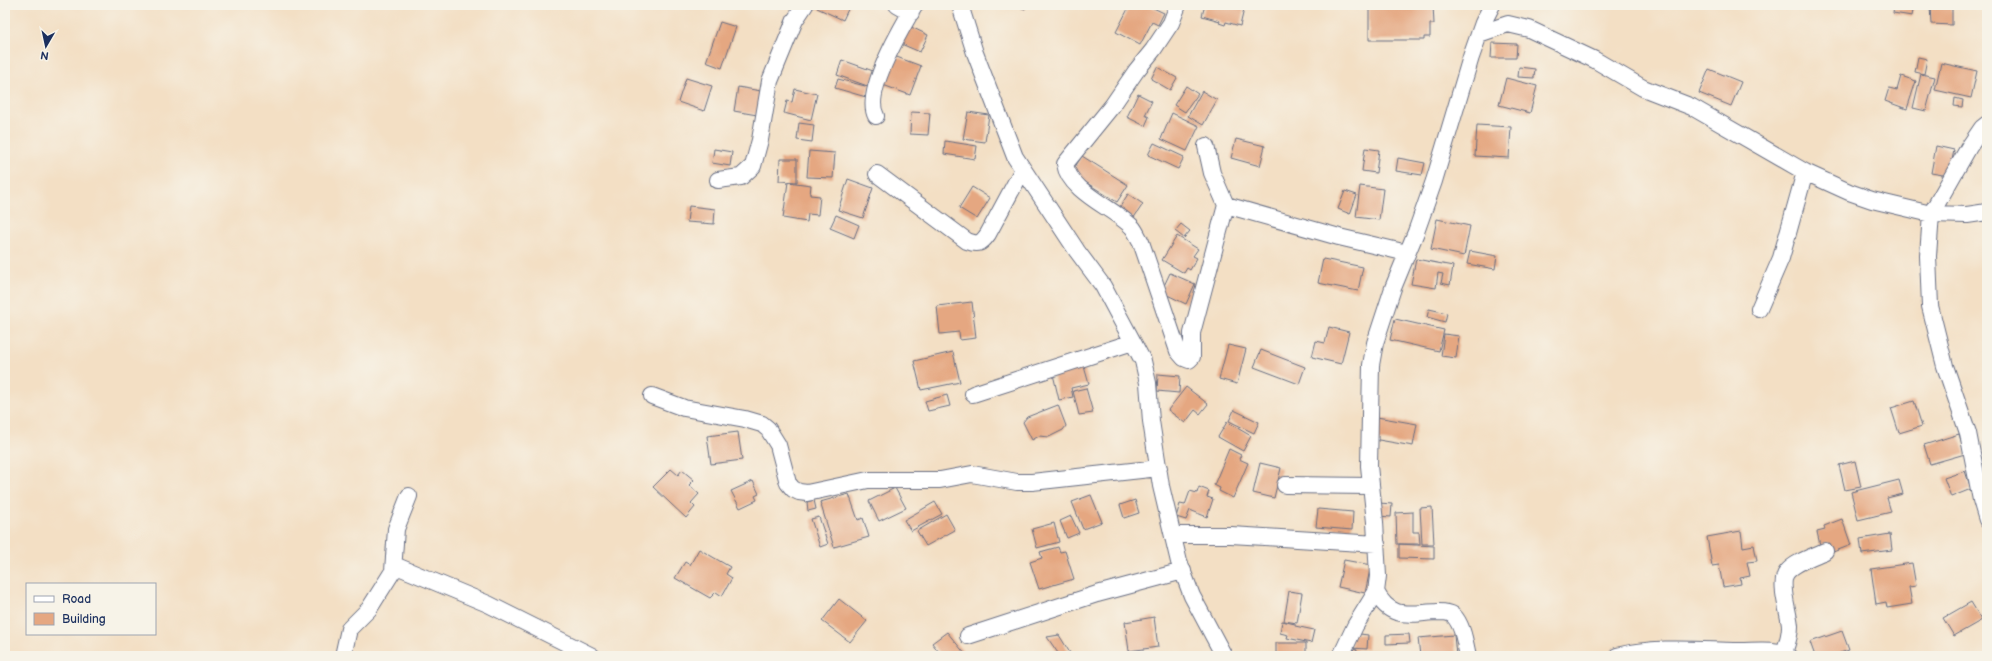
<svg xmlns="http://www.w3.org/2000/svg" width="1992" height="661" viewBox="0 0 1992 661" font-family="'Balsamiq Sans',sans-serif">
<style>
.building{fill:#e5a781}
.lines{fill:none;stroke-linecap:round;stroke-linejoin:round}
.minor-casing{stroke:#676d82;stroke-width:18}
.minor{stroke:#fff;stroke-width:16}
</style>
<rect width="100%" height="100%" fill="#f7f3e8"/>
<filter id="ink" filterUnits="userSpaceOnUse"><feTurbulence type="fractalNoise" baseFrequency=".025" numOctaves="2"/><feDisplacementMap in="SourceGraphic" scale="8" xChannelSelector="R" yChannelSelector="G"/><feConvolveMatrix kernelMatrix="1 2 1 2 8 2 1 2 1" color-interpolation-filters="sRGB"/></filter>
<filter id="wash" filterUnits="userSpaceOnUse"><feTurbulence type="fractalNoise" baseFrequency=".012" numOctaves="4" result="noise"/><feDisplacementMap in="SourceGraphic" scale="16" xChannelSelector="R" yChannelSelector="G"/><feGaussianBlur stdDeviation="0.9" result="paint"/><feColorMatrix in="noise" values="0 0 0 0 0 0 0 0 0 0 0 0 0 0 0 0 0 1.4 0 .05"/><feComposite in="paint" operator="in"/></filter>
<g filter="url(#wash)">
<rect width="100%" height="100%" fill="#f3dfc4"/>
<g id="blocks">
<!-- building -->
<path class="building" d="M818,5h32l-7,15 -26,-12z
M1014,5h13l-2,4z
M1130,5h17l17,8 -6,12 -6,-3 -12,23 -24,-13z
M1205,5h22l17,4 -4,17 -14,-4 -1,3 -6,-2 1,-2 -18,-5z
M1369,5h64l1,19h-4v13h-6v3h-55z
M1894,5h20l-2,11 -19,-3z
M1930,5h22v20l-21,-1z
M720,22l16,5 -14,41 -16,-6z
M907,25l21,10 -8,17 -21,-9z
M1492,43l25,1 -1,14h-25z
M894,56l27,10 -11,29 -27,-10z
M1918,57l9,2 -3,15 -9,-2z
M842,60l34,12 -6,15 -33,-12z
M1941,63l36,8 -6,27 -36,-8z
M1157,67l20,11 -7,12 -19,-11z
M1519,67l16,2 -1,9 -16,-1z
M1709,69l32,13 -10,24 -32,-13z
M1921,74l14,3 -9,34 -13,-3z
M1901,76l15,5 -9,28 -22,-8 4,-13 8,2z
M686,78l26,8 -8,25 -26,-9z
M1506,78l31,8 -7,27 -31,-8z
M838,79l31,8 -3,10 -31,-9z
M1186,86l12,8 -13,18 -11,-7z
M738,87l23,4 -4,24 -23,-4z
M795,89l22,5 -6,26 -27,-7 3,-12 5,1z
M1202,91l15,9 -14,25 -15,-9z
M1138,94l14,7 -7,14 4,2 -4,9 -18,-9z
M1955,98l8,2 -1,7 -8,-1z
M911,112l19,1 -2,22 -18,-1z
M968,112l21,3 -4,27 -22,-3z
M1172,113l27,13 -12,25 -26,-12z
M799,123l15,2 -2,17 -15,-2z
M1477,125l34,2 -2,31 -34,-2z
M1236,139l29,7 -5,20 -29,-8z
M945,141l32,5 -2,13 -31,-5z
M1154,143l30,14 -6,12 -30,-14z
M1936,146l18,4 -5,26 -18,-3z
M1365,148l14,2 -3,23 -14,-2z
M714,149l18,3 -2,14 -18,-3z
M809,151l26,2 -2,25 -26,-1z
M1082,156l46,29 -11,17 -46,-29z
M1398,158l27,5 -3,12 -26,-4z
M780,159h17v23l-18,-1z
M848,179l25,9 -10,30 -25,-8z
M788,182l23,3 -1,10 10,1 -2,19 -10,-1 -1,8 -24,-4z
M1360,186l23,3 -4,31 -23,-3z
M972,187l18,11 -13,21 -18,-11z
M1345,191l12,4 -7,19 -12,-5z
M1128,194l15,10 -10,15 -15,-9z
M689,206l26,3 -1,15 -27,-2z
M836,215l23,10 -5,13 -24,-10z
M1437,219l33,7 -6,30 -33,-7z
M1181,224l9,7 -6,7 -9,-7z
M1177,236l21,13 -5,7 4,2 -7,12 -3,-2 -3,5 -22,-13z
M1470,251l27,5 -2,13 -28,-5z
M1323,259l40,8 -5,24 -40,-8z
M1416,259l37,7 -3,19 -9,-2 2,-9 -5,-1 -2,15 -25,-4z
M1170,273l25,11 -9,20 -25,-12z
M972,302l4,36 -16,2 -1,-8 -19,2 -3,-28z
M1429,309l18,4 -2,9 -18,-5z
M1395,319l49,11 -5,21 -49,-11z
M1329,327l20,5 -8,32 -29,-7 4,-16 9,2z
M1444,334l15,2 -3,22 -15,-2z
M1228,345l18,4 -9,35 -18,-5z
M1261,350l44,17 -6,17 -45,-17z
M953,352l7,30 -39,8 -7,-29z
M1083,363l6,21 -18,4 2,9 -14,3 -7,-30z
M1158,374l22,2 -1,17 -22,-2z
M1186,387l22,17 -8,10 -5,-4 -10,13 -17,-13z
M1086,388l7,25 -14,2 -6,-24z
M947,395l3,11 -22,5 -3,-10z
M1914,401l8,25 -23,7 -8,-25z
M1058,405l8,21 -3,4 -14,7 -10,-1 -7,4 -9,-18 4,-5z
M1234,410l25,12 -5,11 -25,-12z
M1377,417l40,7 -4,22 -40,-7z
M1227,422l24,14 -8,15 -25,-14z
M738,432l4,28 -31,4 -4,-28z
M1959,434l6,20 -35,10 -6,-19z
M1229,449l12,6 -2,4 9,4 -15,35 -14,-7 1,-3 -6,-3z
M1855,461l6,26 -16,3 -6,-25z
M1260,463l21,5 -7,30 -21,-5z
M671,469l7,6 4,-5 12,10 -5,5 10,9 -8,9 4,4 -9,11 -33,-31z
M1965,471l6,18 -20,8 -7,-19z
M1899,480l4,14 -16,4 4,14 -33,8 -7,-28z
M753,481l6,13 -4,2 2,4 -17,8 -9,-17z
M1199,487l10,4 -2,6 6,2 -6,18 -17,-7 -4,10 -10,-3 4,-13 5,1 5,-14 7,2z
M895,488l11,20 -27,13 -10,-20z
M849,494l9,26 5,-2 6,19 -35,10 -14,-45z
M1091,495l11,27 -19,7 -11,-27z
M814,500l2,9 -8,2 -1,-9z
M1135,500l4,13 -15,5 -4,-13z
M935,502l7,12 -31,17 -7,-11z
M1379,503l13,1 -1,13 -13,-1z
M1432,507l2,37h-12l-2,-36z
M1318,509l35,3 -1,18 -36,-3z
M1413,512v20h6l1,12h-23l-1,-31z
M946,514l9,16 -29,16 -9,-15z
M1071,516l8,17 -12,5 -7,-17z
M819,517l9,27 -8,3 -9,-28z
M1842,519l9,26 -18,7 -3,-9 -10,2 -3,-13 8,-2 -1,-4z
M1054,523l5,19 -22,6 -5,-19z
M1741,531l2,16 11,-2 3,16 -10,1 3,14 -10,2 1,6 -18,3 -4,-22 -7,1 -5,-29z
M1890,534l2,16 -30,4 -2,-15z
M1399,544l35,2v13l-35,-1z
M1058,547l2,5 5,-1 9,28 -35,10 -9,-27 12,-4 -2,-6z
M699,549l31,18 -4,7 6,4 -10,18 -6,-4 -6,6 -35,-20 10,-16 5,3z
M1344,560l27,5 -6,28 -27,-6z
M1912,563l4,23 -7,1 3,17 -25,4 -1,-6 -10,2 -5,-35z
M1289,591l13,2 -5,30 -13,-2z
M839,599l28,22 -17,21 -28,-21z
M1971,602l11,18 -28,16 -11,-18z
M1154,617l4,30 -29,4 -4,-29z
M1282,621l13,3v2l19,4 -3,13 -24,-5 1,-3 -8,-2z
M1842,631l7,19 -18,6h-16l-5,-14z
M947,632l19,23 -2,1h-22l-10,-13z
M1352,633l16,2 -1,14 -16,-1z
M1409,634l1,9 -24,1v-9z
M1059,635l11,18 -6,3h-4l-13,-19z
M1454,635l2,21h-36l-2,-18z
M1276,643h30v13h-30z
M1348,648l9,2 -1,6 -9,-2z"/>
</g>
</g>
<g filter="url(#ink)">
<use href="#blocks" fill-opacity="0" stroke="#676d82" stroke-width="1"/>
<g class="lines">
<defs>
<path id="minor" d="M897,5l14,8
M960,5l15,48 40,104 62,94 26,35 40,75 5,22 3,38 10,65 18,76 13,34 32,60
M1178,5l-7,18 -18,27 -17,21 -24,35 -47,58c4,28 51,45 68,64 3,4 5,9 8,14l37,109 6,7 5,2 3,-3v-24l34,-128 -14,-32 -6,-27
M1479,34l29,-10 21,5 66,31 48,28 49,19 113,65 44,20 23,8 59,14 36,1 20,-3
M876,116c-13,-23 26,-89 39,-111
M1987,124l-5,4 -13,19 -38,67 -3,42 2,50 15,60 23,67 13,67 6,20
M877,174l90,67c11,4 14,3 21,-7l35,-65
M718,180l23,-3 12,-11 7,-26 10,-59 25,-61 10,-15
M1226,205l113,32 68,16
M1759,309l22,-51 24,-86
M973,394l160,-52
M652,396l32,12 61,11 17,5 6,5 10,16 10,38 5,6 6,3 8,1 61,-13h72l32,-6 45,8h15l127,-14
M1285,485l86,1
M1173,535h58l146,9
M393,571l3,-42 13,-33
M1376,592c15,29 34,21 62,20 5,0 11,0 15,3 10,10 12,28 15,41
M968,636l129,-42 86,-23
M1784,653c3,-9 6,-17 6,-27 -1,-14 -12,-43 -3,-54 8,-10 27,-16 38,-21
M343,656l6,-27 20,-20 24,-38 6,-4 89,37 104,52
M1341,656l14,-30 21,-34 2,-16 -3,-54 -6,-56 2,-101 4,-22 18,-55 23,-56 18,-51 37,-124 12,-34 9,-18
M1617,656c39,-10 78,-6 117,-5 18,1 38,-4 54,5"/>
</defs>
<!-- minor casing -->
<use href="#minor" class="minor-casing"/>
<!-- minor -->
<use href="#minor" class="minor"/>
</g>
</g>
<!-- margin -->
<rect width="1992" height="661" fill="none" stroke="#f7f3e8" stroke-width="20"/>
<!-- legend -->
<rect x="26" y="583" width="130" height="52" fill="#f7f3e8" stroke="#9fa5b1"/>
<rect x="34" y="596" width="20" height="6" fill="#ffffff" stroke="#9fa5b1"/>
<text x="62" y="603" font-size="12" fill="#1b2f5e">Road</text>
<rect x="34" y="613" width="20" height="12" fill="#e5a781" stroke="#9fa5b1"/>
<text x="62" y="623" font-size="12" fill="#1b2f5e">Building</text>
<!-- north arrow -->
<g transform="translate(46 46) rotate(189)" stroke="#f7f3e8" stroke-width="3" paint-order="stroke">
<path d="M0-3L7 15L0 10L-7 15Z" fill="#1b2f5e"/>
<text y="-6" font-size="11" font-weight="bold" text-anchor="middle" fill="#1b2f5e">N</text>
</g>
</svg>
